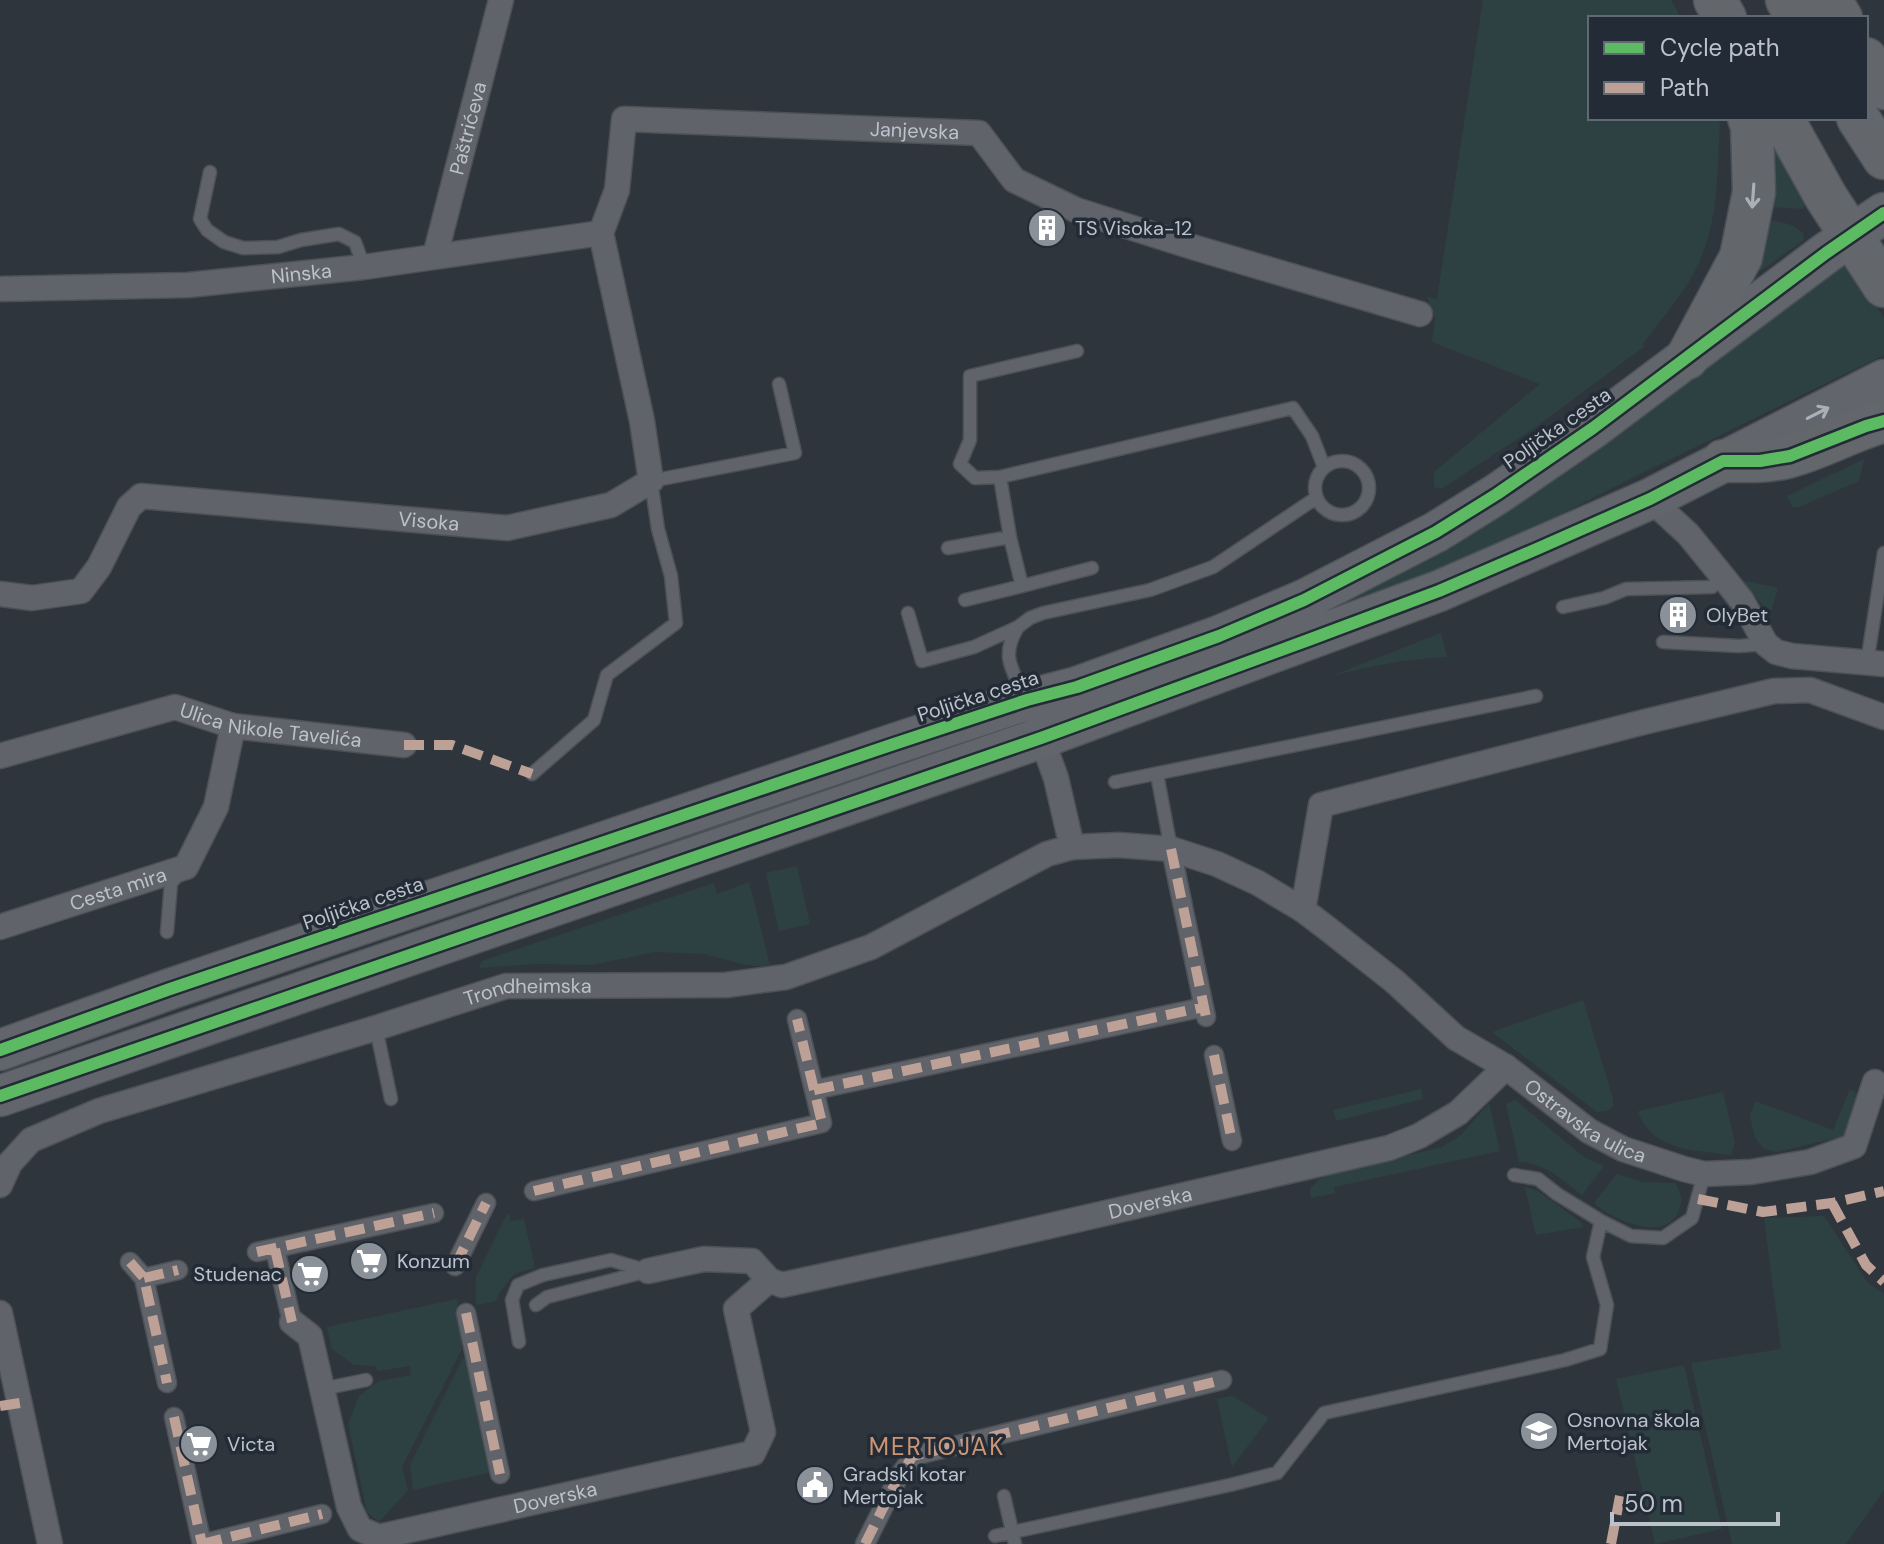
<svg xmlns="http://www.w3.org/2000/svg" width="1884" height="1544" viewBox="0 0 1884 1544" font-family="'DM Sans',sans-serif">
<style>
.green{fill:#2d4142}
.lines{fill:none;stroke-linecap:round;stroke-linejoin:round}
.service-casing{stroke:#4d5156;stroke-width:15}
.pedestrian-casing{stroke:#4d5156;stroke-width:21}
.minor-casing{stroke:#4d5156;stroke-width:27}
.primary-casing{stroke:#4d5258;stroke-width:43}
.trunk-casing{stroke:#4c5157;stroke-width:45}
.service{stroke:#60646a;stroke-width:12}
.pedestrian{stroke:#60646a;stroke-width:18}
.minor{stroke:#60646a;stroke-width:24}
.primary{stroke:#62666c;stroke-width:40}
.trunk{stroke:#63666a;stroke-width:42}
.quiet{stroke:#bda197;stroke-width:10;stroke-dasharray:20 10;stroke-linecap:butt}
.cycleway-casing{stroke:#232c36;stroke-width:17}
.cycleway{stroke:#5cba63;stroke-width:12}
.oneway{stroke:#a9b0b8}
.labels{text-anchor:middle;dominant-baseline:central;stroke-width:7;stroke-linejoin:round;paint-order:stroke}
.street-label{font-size:20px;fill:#bbc2cb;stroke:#232c36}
.poi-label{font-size:20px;fill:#bbc2cb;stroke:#232c36;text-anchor:start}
.quarter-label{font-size:24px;letter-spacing:2px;fill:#cd9574;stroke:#232c36}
</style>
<rect width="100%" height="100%" fill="#2f353c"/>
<!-- green -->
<path class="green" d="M1483,0h188l10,18h-91v100h130c-3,55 0,113 -30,162 -14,23 -32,43 -48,65l3,1 -112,83 -92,60 -7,-2v-15l106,-88 -108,-42 3,-24 -8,-21 10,2z
M1773,148l6,2 29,54 -6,5 -32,-2z
M1767,220c15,2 25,3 36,13l1,7 -51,36z
M1840,259l11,6 33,53v37l-270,132 -121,63 -214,83z
M1864,459l-5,22 -60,26h-7l-5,-11z
M1741,580l37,8 -8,26z
M1441,633l6,24c-40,2 -79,9 -118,20z
M797,866l13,58 -31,7 -13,-58z
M749,882l21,83 -11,1 -13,-1 -42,-11 -50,-2 -62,13 -54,-1 -59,4 3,-7 232,-78 3,11z
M1583,1000l30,98v8l-6,5 -10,1 -105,-80z
M1421,1089l2,10 -87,22 -3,-11z
M1850,1089l12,7 -12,39 -73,17 -13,-3 -9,-11 -5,-22 5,-15 78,29z
M1723,1092l12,50 -4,13c-36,-5 -79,-3 -93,-44z
M1515,1100l69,57 20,9 -22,29c-18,-14 -39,-33 -63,-33l-13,-58z
M1489,1103l11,48 -166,36 1,6 -24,5 -1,-9 9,-10 19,-7 104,-25 19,-12z
M1617,1174l25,8 33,1c5,7 8,15 5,24 -10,38 -67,14 -86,-4z
M1525,1187l13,4 43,31 2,5 -47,8z
M508,1212l3,9 13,-2 11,49c-6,2 -15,3 -20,6 -5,3 -18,21 -19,27l-20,4v-28z
M1824,1216l43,66 17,12v196l-38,54h-114l-41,-181 90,-14 -17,-131z
M457,1299l5,50 -60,118 6,23 -29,32 -12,-10 -19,-88 11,-28 20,-15 32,-6 -1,-9 -32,5 -3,-5 -21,-1 -22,-16 -5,-22z
M471,1355l25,116 -83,19 -3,-25 53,-107z
M1684,1365l38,164 -67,15 -39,-165z
M1232,1396l37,22 -37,49 -15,-68z"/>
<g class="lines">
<defs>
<path id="service" d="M210,172l-10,47 7,11 17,12 19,6 35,-1 23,-7 38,-6 16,8 9,25
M1077,351l-107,25v64l-10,24 15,14 25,-1 293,-69 19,28 12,31
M1315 488a27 27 0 1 1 54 0a27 27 0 1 1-54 0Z
M1000,477l10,60 12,49 70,-18
M948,548l62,-11
M965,600l57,-14
M1563,607l41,-9 22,-9 86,-2 11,-10
M908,613l14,48 52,-14 44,-20 12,-9 13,-5 107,-23 63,-23 103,-69
M1018,627c-18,29 -6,42 7,70
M1663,642l76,4 27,-2
M1867,663l17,-110
M532,774l62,-54 13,-45 69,-52 -5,-47 -13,-47 -7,-48 144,-28 -16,-69
M1157,774l14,75
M1115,782l421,-86
M167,932l4,-49 7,-8
M376,1028l15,71
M1514,1175l24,4 19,15 44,27
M536,1305l11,-8 101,-26
M519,1342l-7,-42 6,-15 25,-10 68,-15 37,11
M322,1389l44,-9
M1004,1496l11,48
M995,1536l235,-51 47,-12 47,-60 241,-53 35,-11 7,-44 -14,-48 8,-36 30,15 32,2 29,-20 12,-44"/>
<path id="pedestrian" d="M1171,849l35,168
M1214,1055l18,86
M814,1090l390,-83
M534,1191l288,-68 -25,-104
M275,1249l17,73
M257,1252l177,-39
M130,1262l14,16 23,105
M455,1266l31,-63
M144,1278l34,-8
M466,1313l34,161
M174,1417l28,127
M202,1544l120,-30
M865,1544l34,-68 14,-20 309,-76"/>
<g id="minor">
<path id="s1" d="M601,233l16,-43 7,-71 355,14 35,47 62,30 120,38 224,66"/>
<path id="s2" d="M435,256l66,-256"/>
<path id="s3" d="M0,289l188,-4 176,-18 237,-34"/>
<path d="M1650,499l38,35 35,43 19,24 24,43 10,8 16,4 92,8"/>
<path id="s4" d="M0,594l32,4 49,-7 18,-24 30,-60 12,-11 366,32 104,-23 40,-24 -9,-60 -41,-188"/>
<path d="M1037,726l19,52 16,69"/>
<path id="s5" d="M0,756l175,-49 58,19 171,19"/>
<path d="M1303,910l18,-105 323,-83 130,-31 36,-1 74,27"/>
<path id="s6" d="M0,927l186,-60 30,-60 17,-81"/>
<path id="s7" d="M0,1185l10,-22 21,-23 68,-29 277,-83 130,-42 220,-1 60,-8 85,-30 176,-93 25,-7 47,-2 52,4 46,15 41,19 45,27 25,19 66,52 62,57 50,29 83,64 34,18 61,20 20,5 47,-2 59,-10 44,-16 21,-64"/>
<path id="s8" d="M648,1271l56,-12 48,2 17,19 13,5 193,-42 414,-95 30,-12 39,-23 48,-46"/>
<path d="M0,1313l50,231"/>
<path id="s9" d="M292,1322l18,14 39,171 11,22 19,8 374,-84 10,-21 -27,-123 33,-29"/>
</g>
<path id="primary" d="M0,1050l170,-61 721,-244 136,-45 50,-13 142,-51 85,-36 132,-68 61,-38 96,-66 233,-175 58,-40
M0,1096l1041,-358 398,-147 211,-92 234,-119"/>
<path id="trunk" d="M1715,0l10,18
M1787,0l11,18
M1830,0l11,18
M1866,59l18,29
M1782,118l44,79 58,89
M1858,118l26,40
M1687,358l54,-101 13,-65 -2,-66 -3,-8
M1723,461c22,0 43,1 64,-4 32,-8 64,-27 97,-36"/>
</defs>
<!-- service casing -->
<use href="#service" class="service-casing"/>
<!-- pedestrian casing -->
<use href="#pedestrian" class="pedestrian-casing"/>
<!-- minor casing -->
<use href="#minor" class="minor-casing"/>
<!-- primary casing -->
<use href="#primary" class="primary-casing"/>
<!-- trunk casing -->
<use href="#trunk" class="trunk-casing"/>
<!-- service -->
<use href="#service" class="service"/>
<!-- pedestrian -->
<use href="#pedestrian" class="pedestrian"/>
<!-- minor -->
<use href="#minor" class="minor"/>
<!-- primary -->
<use href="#primary" class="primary"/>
<!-- trunk -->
<use href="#trunk" class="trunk"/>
<!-- quiet -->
<path class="quiet" d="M404,745h48l80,29
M1171,849l35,168
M1214,1055l18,86
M814,1090l390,-83
M534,1191l288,-68 -25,-104
M1698,1199l65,13 69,-9 52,-12
M1832,1203l34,62 18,17
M275,1249l17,73
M257,1252l177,-39
M130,1262l14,16 23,105
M455,1266l31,-63
M144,1278l34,-8
M466,1313l34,161
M0,1406l20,-3
M174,1417l28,127
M202,1544l120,-30
M865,1544l34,-68 14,-20 309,-76
M1611,1544l9,-48"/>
<defs>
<path id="cycleway" d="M0,1050l170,-61 721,-244 136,-45 50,-13 142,-51 85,-36 132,-68 61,-38 96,-66 233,-175 58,-40
M0,1096l1041,-358 270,-99 128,-48 100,-43 111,-49 73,-38h37l30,-5 76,-30 18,-5"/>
</defs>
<!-- cycleway casing -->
<use href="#cycleway" class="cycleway-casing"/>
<!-- cycleway -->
<use href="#cycleway" class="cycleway"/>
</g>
<!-- one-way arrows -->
<defs><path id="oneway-shaft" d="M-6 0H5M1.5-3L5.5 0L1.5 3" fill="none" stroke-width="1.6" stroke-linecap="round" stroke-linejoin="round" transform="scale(2)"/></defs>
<g class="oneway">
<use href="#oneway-shaft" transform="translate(1753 196) rotate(94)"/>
<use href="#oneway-shaft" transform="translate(1818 413) rotate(-27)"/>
</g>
<!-- icons -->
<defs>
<symbol id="building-disc" viewBox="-11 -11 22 22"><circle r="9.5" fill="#8a9199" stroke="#232c36"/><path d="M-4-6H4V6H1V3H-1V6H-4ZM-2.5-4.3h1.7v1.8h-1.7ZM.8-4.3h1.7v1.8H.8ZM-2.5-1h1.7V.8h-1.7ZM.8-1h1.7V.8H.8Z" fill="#fff"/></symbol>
<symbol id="supermarket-disc" viewBox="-11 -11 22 22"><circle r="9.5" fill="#8a9199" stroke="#232c36"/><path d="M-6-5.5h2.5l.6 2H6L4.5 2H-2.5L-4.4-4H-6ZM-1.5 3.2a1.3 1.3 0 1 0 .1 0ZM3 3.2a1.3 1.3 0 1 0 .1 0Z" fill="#fff"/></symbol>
<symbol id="school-disc" viewBox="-11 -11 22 22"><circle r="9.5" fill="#8a9199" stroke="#232c36"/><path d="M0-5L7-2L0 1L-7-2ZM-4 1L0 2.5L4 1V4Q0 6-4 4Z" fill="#fff"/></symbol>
<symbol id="civic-disc" viewBox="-11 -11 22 22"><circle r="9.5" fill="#8a9199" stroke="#232c36"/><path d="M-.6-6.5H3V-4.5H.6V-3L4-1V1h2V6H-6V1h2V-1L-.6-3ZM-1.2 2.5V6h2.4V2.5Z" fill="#fff"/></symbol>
</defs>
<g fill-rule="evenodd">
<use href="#building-disc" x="1025" y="206" width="44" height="44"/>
<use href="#building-disc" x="1656" y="593" width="44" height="44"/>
<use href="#supermarket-disc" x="347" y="1239" width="44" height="44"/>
<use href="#supermarket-disc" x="288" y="1252" width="44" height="44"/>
<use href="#school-disc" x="1517" y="1409" width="44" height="44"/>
<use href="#supermarket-disc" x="177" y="1422" width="44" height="44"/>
<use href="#civic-disc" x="793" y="1463" width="44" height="44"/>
</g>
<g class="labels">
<!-- street labels -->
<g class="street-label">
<text stroke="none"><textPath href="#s2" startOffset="132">Paštrićeva</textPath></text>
<text stroke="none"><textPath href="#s1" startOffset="408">Janjevska</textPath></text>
<text stroke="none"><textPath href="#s3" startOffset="302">Ninska</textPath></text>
<text transform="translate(1557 428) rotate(-35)">Poljička cesta</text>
<text stroke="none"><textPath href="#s4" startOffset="484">Visoka</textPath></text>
<text transform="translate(978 696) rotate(-18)">Poljička cesta</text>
<text stroke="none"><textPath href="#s5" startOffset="280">Ulica Nikole Tavelića</textPath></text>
<text stroke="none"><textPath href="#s6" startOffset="124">Cesta mira</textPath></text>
<text transform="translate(363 903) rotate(-19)">Poljička cesta</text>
<text stroke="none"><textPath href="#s7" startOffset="576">Trondheimska</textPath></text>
<text stroke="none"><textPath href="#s7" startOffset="1750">Ostravska ulica</textPath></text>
<text stroke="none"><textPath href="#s8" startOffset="522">Doverska</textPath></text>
<text stroke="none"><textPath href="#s9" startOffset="424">Doverska</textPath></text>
</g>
<!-- poi labels -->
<g class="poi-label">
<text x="1075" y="228">TS Visoka-12</text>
<text x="1706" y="615">OlyBet</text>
<text x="397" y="1261">Konzum</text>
<text x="282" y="1274" text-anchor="end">Studenac</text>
<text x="1567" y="1420">Osnovna škola<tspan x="1567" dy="23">Mertojak</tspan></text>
<text x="227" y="1444">Victa</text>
<text x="843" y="1474">Gradski kotar<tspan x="843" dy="23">Mertojak</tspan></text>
</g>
<!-- quarter labels -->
<g class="quarter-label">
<text x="937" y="1446">MERTOJAK</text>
</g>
</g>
<!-- legend -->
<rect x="1588" y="16" width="280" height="104" fill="#232c36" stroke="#606872" stroke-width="2"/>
<rect x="1604" y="42" width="40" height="12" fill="#5cba63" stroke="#606872" stroke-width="2"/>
<text x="1660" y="56" font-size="24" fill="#bbc2cb">Cycle path</text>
<rect x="1604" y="82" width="40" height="12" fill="#bda197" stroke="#606872" stroke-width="2"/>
<text x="1660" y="96" font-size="24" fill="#bbc2cb">Path</text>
<!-- scale -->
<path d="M1612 1512v12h166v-12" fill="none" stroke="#bbc2cb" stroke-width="4"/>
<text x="1624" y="1512" font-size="24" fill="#bbc2cb" stroke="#232c36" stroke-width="6" paint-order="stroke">50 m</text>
</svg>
